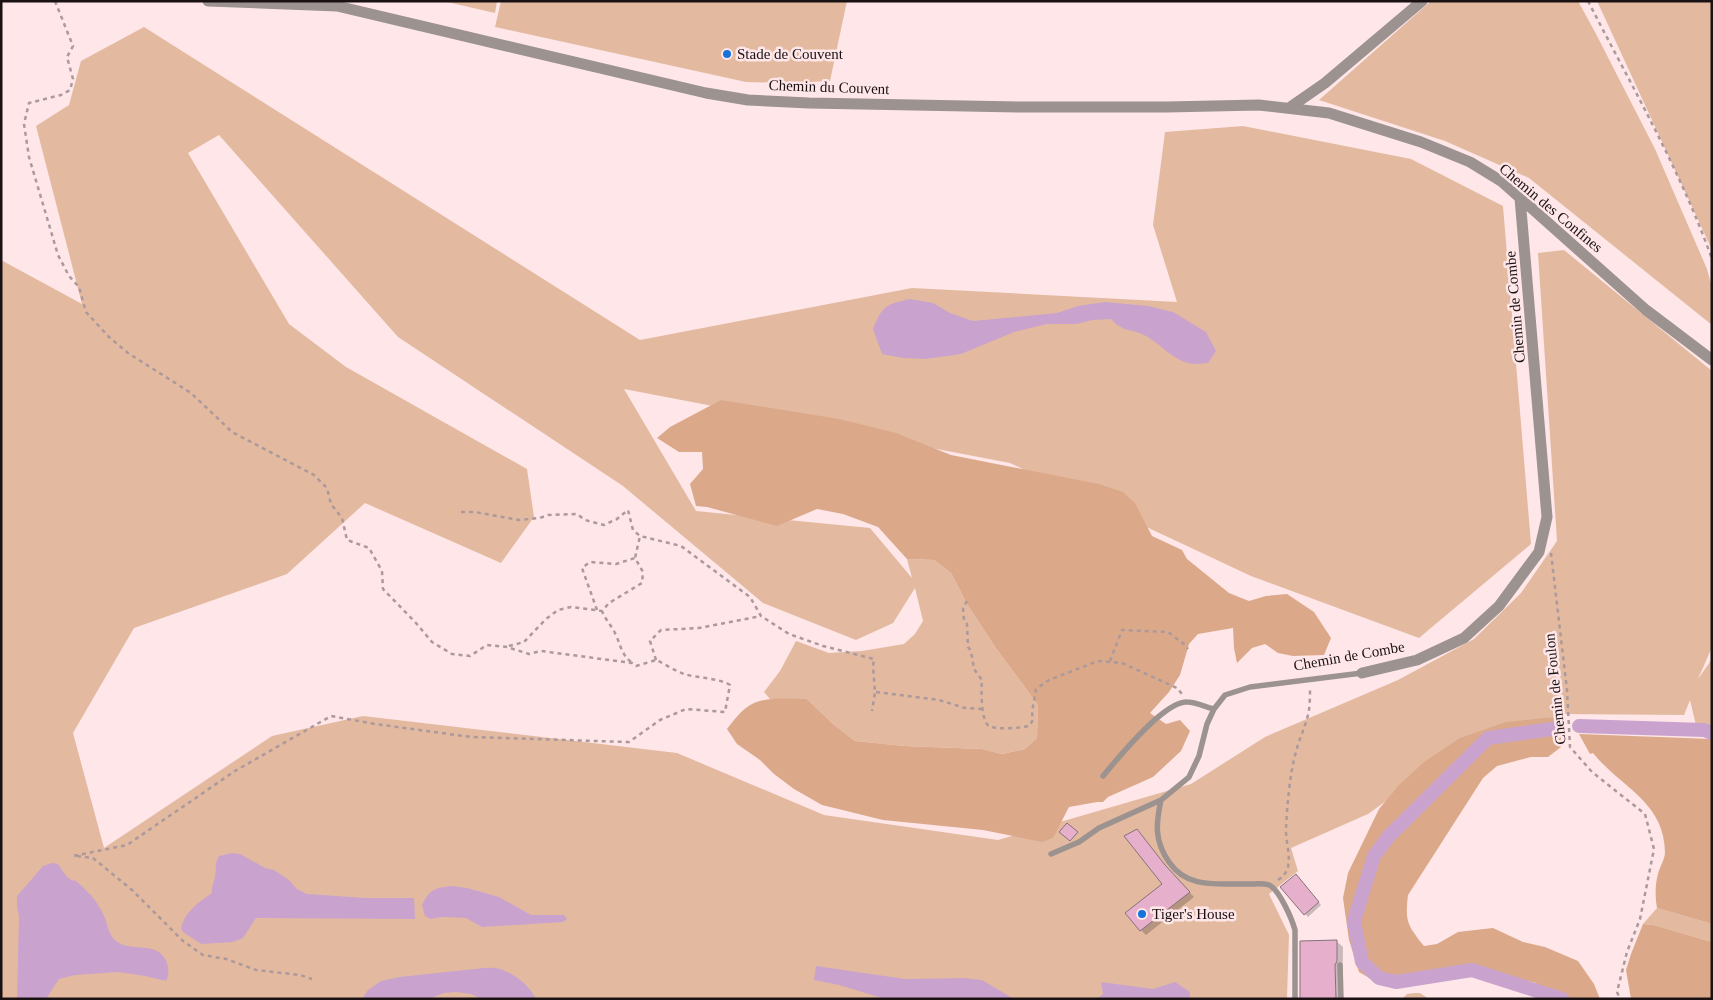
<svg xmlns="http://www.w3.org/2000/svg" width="1713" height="1000" viewBox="0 0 1713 1000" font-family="'Times New Roman',serif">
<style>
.green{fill:#e3baa0}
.forest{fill:#dba98a}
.water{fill:#c9a3cd}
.shadow{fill:#0003}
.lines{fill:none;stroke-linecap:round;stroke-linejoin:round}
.canal{stroke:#c9a3cd;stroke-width:14}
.building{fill:#e6afcc;stroke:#85727b}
.path{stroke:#ab999b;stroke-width:2.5;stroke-dasharray:4 4;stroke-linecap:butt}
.service{stroke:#9c9290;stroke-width:5.5}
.minor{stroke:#9c9290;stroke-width:11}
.poi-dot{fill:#1673dc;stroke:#fee6e9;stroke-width:2}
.labels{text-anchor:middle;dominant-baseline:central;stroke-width:5;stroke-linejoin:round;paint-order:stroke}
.poi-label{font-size:15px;fill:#191112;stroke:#fee6e9;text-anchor:start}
.street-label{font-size:15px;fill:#191112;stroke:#fee6e9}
</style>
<rect width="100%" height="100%" fill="#fee6e9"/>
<!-- green -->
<path class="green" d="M443,1h54l-2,12z
M501,1h346l-17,80 -39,2 -45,-1 -251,-55z
M1431,1h147l17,31 60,117 52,120 5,19v37l-183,-147 -84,-37 -126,-41z
M1597,1h115v249z
M144,27l496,313 272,-52 265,14 -24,-77 12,-93 78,-6 168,33 92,47 28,338 -112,94 -168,-62 -241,-113 -386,-74 72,122 174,17 42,50 -5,-19 27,1 17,13 16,31 28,43 43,58 -1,33 -12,11 -23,5 -20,-5 -77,-3 -50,-5 -22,-17 -26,-25h-37l-6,-7 16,-21 16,-30 33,12 33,-2 42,-7 11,-10 8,-13 -8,-33 -22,35 -37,17 -93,-37 -140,-117 -225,-149 -179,-202 -31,18 101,171 57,43 181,102 7,48 -33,46 -136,-60 -78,71 -153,54 -61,105 31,115 168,-112 91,-20 314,37 147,62 174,25 193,-56 74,-47 133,-57 76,-41 47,-46 36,-52 -19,-288 26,-3 148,121v276l-14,32 14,-20v68l-16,-2 -6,-25 -6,15 -122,-1 -100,32 -94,68 -77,34 7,23 -29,23 20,41 -2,64h-1286v-739l81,44 -46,-178 33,-21 12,-44z
M1657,908l55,16v18l-58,-17 -11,-1z
M1414,993h6l9,6h-27l5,-5z"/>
<!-- forest -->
<path class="forest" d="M721,400l118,19 57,14 55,22 148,29 24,8 12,11 17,33 30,14 5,9 42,34 20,8 17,-5 21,-2 27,18 17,26 -7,17 -31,1 -15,-3 -13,-9 -13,4 -15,15 -3,-15 -1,-20 -35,6 -9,10 -9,31 -11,17 -19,21 16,11 14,-4 10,11 -9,20 -28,26 -45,20 -5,5h-6l-28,5 -16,31 -11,4 -59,-12 -100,-10 -61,-15 -28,-16 -20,-15 -14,-14 -23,-16 -10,-15c7,-9 15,-20 25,-25 17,-8 37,-5 55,-5l26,25 22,17 50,5 77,3 20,5 23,-5 12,-11 1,-33 -43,-58 -28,-43 -16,-31 -17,-13 -27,-1 -29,-32 -35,-13 -26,-5 -40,17 -70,-19 -11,-1 -6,-22 13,-15 -1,-17h-23l-22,-14 13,-11z
M1554,717l7,18v12l-13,10h-17l-34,9 -14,12 -75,117c-3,26 -1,30 16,51l13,-2 21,-12 35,-4 30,14 22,5 33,14 16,23 6,15h-51l-13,-16 -64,-16 -83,19 -11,-3 -19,-11 -10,-32 -6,-42 5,-25 31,-64 21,-25 24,-22 36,-24 46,-16z
M1579,734l133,5v185l-55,-16c-2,-12 -2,-23 1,-34 2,-8 7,-15 7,-22 -1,-51 -45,-65 -72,-99l-3,1z
M1643,924l11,1 58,17v57h-81l-5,-29 5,-16z"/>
<!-- water -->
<path class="water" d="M910,299l23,4 17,10 23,8 84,-8 21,-7 27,-4 43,4 25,6 33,20 10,19 -8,12c-6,0 -14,2 -20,0 -18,-5 -29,-21 -46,-29 -15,-6 -19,-2 -31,-15l-18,1 -17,4h-29l-33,8 -53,22 -13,2 -23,3 -22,-1 -21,-4 -9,-25c10,-24 12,-24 37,-30z
M232,853l8,1 25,14 9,2 15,10 8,9 10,5 59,4h48l1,21 -159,-1 -13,20 -10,4 -32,2 -18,-12 -2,-3c3,-17 18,-27 31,-36 -1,-6 2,-10 3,-17 2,-9 -1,-11 4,-20z
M52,863l6,1c4,5 7,12 12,15 6,4 2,-1 7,3 5,3 10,10 14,13 5,6 11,16 14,23 2,6 4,16 9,21 15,16 44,-1 53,24 2,7 2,12 -1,18l-21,-5 -27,-4 -43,3 -16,4 -13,20h-29l2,-83 -2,-9v-11l26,-30z
M452,886l15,2 32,9 32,18h33l3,4 -4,3 -81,5 -16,-9 -23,-1 -13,2 -5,-3 -3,-11c8,-16 12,-17 30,-19z
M816,966l89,13 60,-1 17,2 32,19h-129l-46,-14 -25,-5z
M484,968c5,0 11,-1 16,1 15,5 29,16 36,30h-55l-10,-5 -15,-2 -12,1 -15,6h-67l6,-9 13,-9 18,-4z
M1101,982l52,7 22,-7 15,10v7h-94l7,-5z"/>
<!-- shadow -->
<path class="shadow" d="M1170,872l24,25 -48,38 -5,-5z
M1298,878l23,27 -13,12 -26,-30z
M1336,941l7,6 -1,52h-41z"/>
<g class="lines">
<!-- canal -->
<path class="canal" d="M1579,726l125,4 8,3
M1559,728l-71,10 -99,98 -15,20 -20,65 8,41 17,16 17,4 76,-12 90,29"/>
</g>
<!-- building -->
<path class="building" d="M1067,823l11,9 -8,9 -11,-9z
M1137,829l28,36 25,27 -50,39 -15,-18 37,-29 -38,-48z
M1296,874l23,28 -15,13 -24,-28z
M1337,940v21l-2,4 1,34h-36v-58z"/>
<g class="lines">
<!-- path -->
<path class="path" d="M55,1l18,45 -6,11 6,22 -3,11 -9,5 -32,8 -5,21 5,33 29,98 11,21 10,11 7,25 23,25 19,16 63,40 41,39 82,43 13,13 4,16 11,14 5,22 22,8 13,23 1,18 33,34 16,19 20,12 18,2 17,-11 20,2 22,7 12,-3 91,12 4,3 20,-6c9,4 19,11 28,14 14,4 35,4 46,11l-5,27 -39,-3 -26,11 -31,22 -158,-5 -96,-13 -44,-8 -96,55 -108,74 -54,11
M1588,1c43,84 92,168 124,258
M461,512h14l44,8 21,-2 8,-3 29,-1 8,6 19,5 13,-6 11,-9 5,20 7,6 41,10 69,51 11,19 28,18 34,12 51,13 -1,7 2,26 -3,19
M1551,553l16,137 3,57 22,25 53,42 9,35 -14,70 -13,33 -10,40 3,7
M967,601l-4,7 1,12 3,4 1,23 3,4 3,18 8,11c-1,9 -1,42 7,46 9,4 30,2 40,0l4,-6 -1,-8 4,-23 13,-9 49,-19 24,2 55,25 5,6
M597,610l-15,-42 8,-6 26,2 19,-6
M509,646l15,-4 22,-23 12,-9 13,-3 31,4
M656,660l-6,-19 11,-11 38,-2 62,-12
M1110,661l12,-31 46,2 16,12 4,5
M631,662c-10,-8 -11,-19 -16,-29 -4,-8 -10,-14 -13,-22l7,-8 33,-20 1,-11 -8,-14 5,-22
M876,692l63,8 26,8 18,1
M77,856l16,2 39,32 51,51 20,14 23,4 30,11 44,5 12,4
M1278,880c19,-12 7,-34 8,-52 1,-22 4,-56 10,-76 3,-13 9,-24 12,-37 2,-8 2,-18 2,-26"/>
<!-- service -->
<path class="service" d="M1103,776c15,-18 61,-75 84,-74 8,0 19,5 27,7
M1161,800c-5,23 -7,41 8,62 19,28 50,21 80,22 6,0 14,-1 20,1 10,4 23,34 26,45v69
M1051,854l28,-12 20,-14 62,-28 28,-23 10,-21 8,-32 7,-15 11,-14 25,-8 112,-14
M1340,965l1,34"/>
<!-- minor -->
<path class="minor" d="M208,1l129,5 369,87 42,7 61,3 209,4h149l92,-2 70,8 92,29 49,20 31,19 145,129 66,50
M1289,108l36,-25 97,-82
M1362,673l55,-13 47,-22 35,-32 40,-54 8,-35 -27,-319"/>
</g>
<!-- markers -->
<g class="poi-dot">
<circle cx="727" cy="54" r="5"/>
<circle cx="1142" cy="914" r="5"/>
</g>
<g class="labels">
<!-- poi labels -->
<g class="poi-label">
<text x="737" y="54">Stade de Couvent</text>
<text x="1152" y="914">Tiger's House</text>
</g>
<!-- street labels -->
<g class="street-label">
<text transform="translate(829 87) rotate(2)">Chemin du Couvent</text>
<text transform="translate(1551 208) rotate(40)">Chemin des Confines</text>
<text transform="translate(1515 307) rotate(-95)">Chemin de Combe</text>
<text transform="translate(1349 656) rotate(-10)">Chemin de Combe</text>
<text transform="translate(1555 689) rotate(-96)">Chemin de Foulon</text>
</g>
</g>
<!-- border -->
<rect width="1713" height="1000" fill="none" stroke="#191112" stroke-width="5"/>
</svg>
